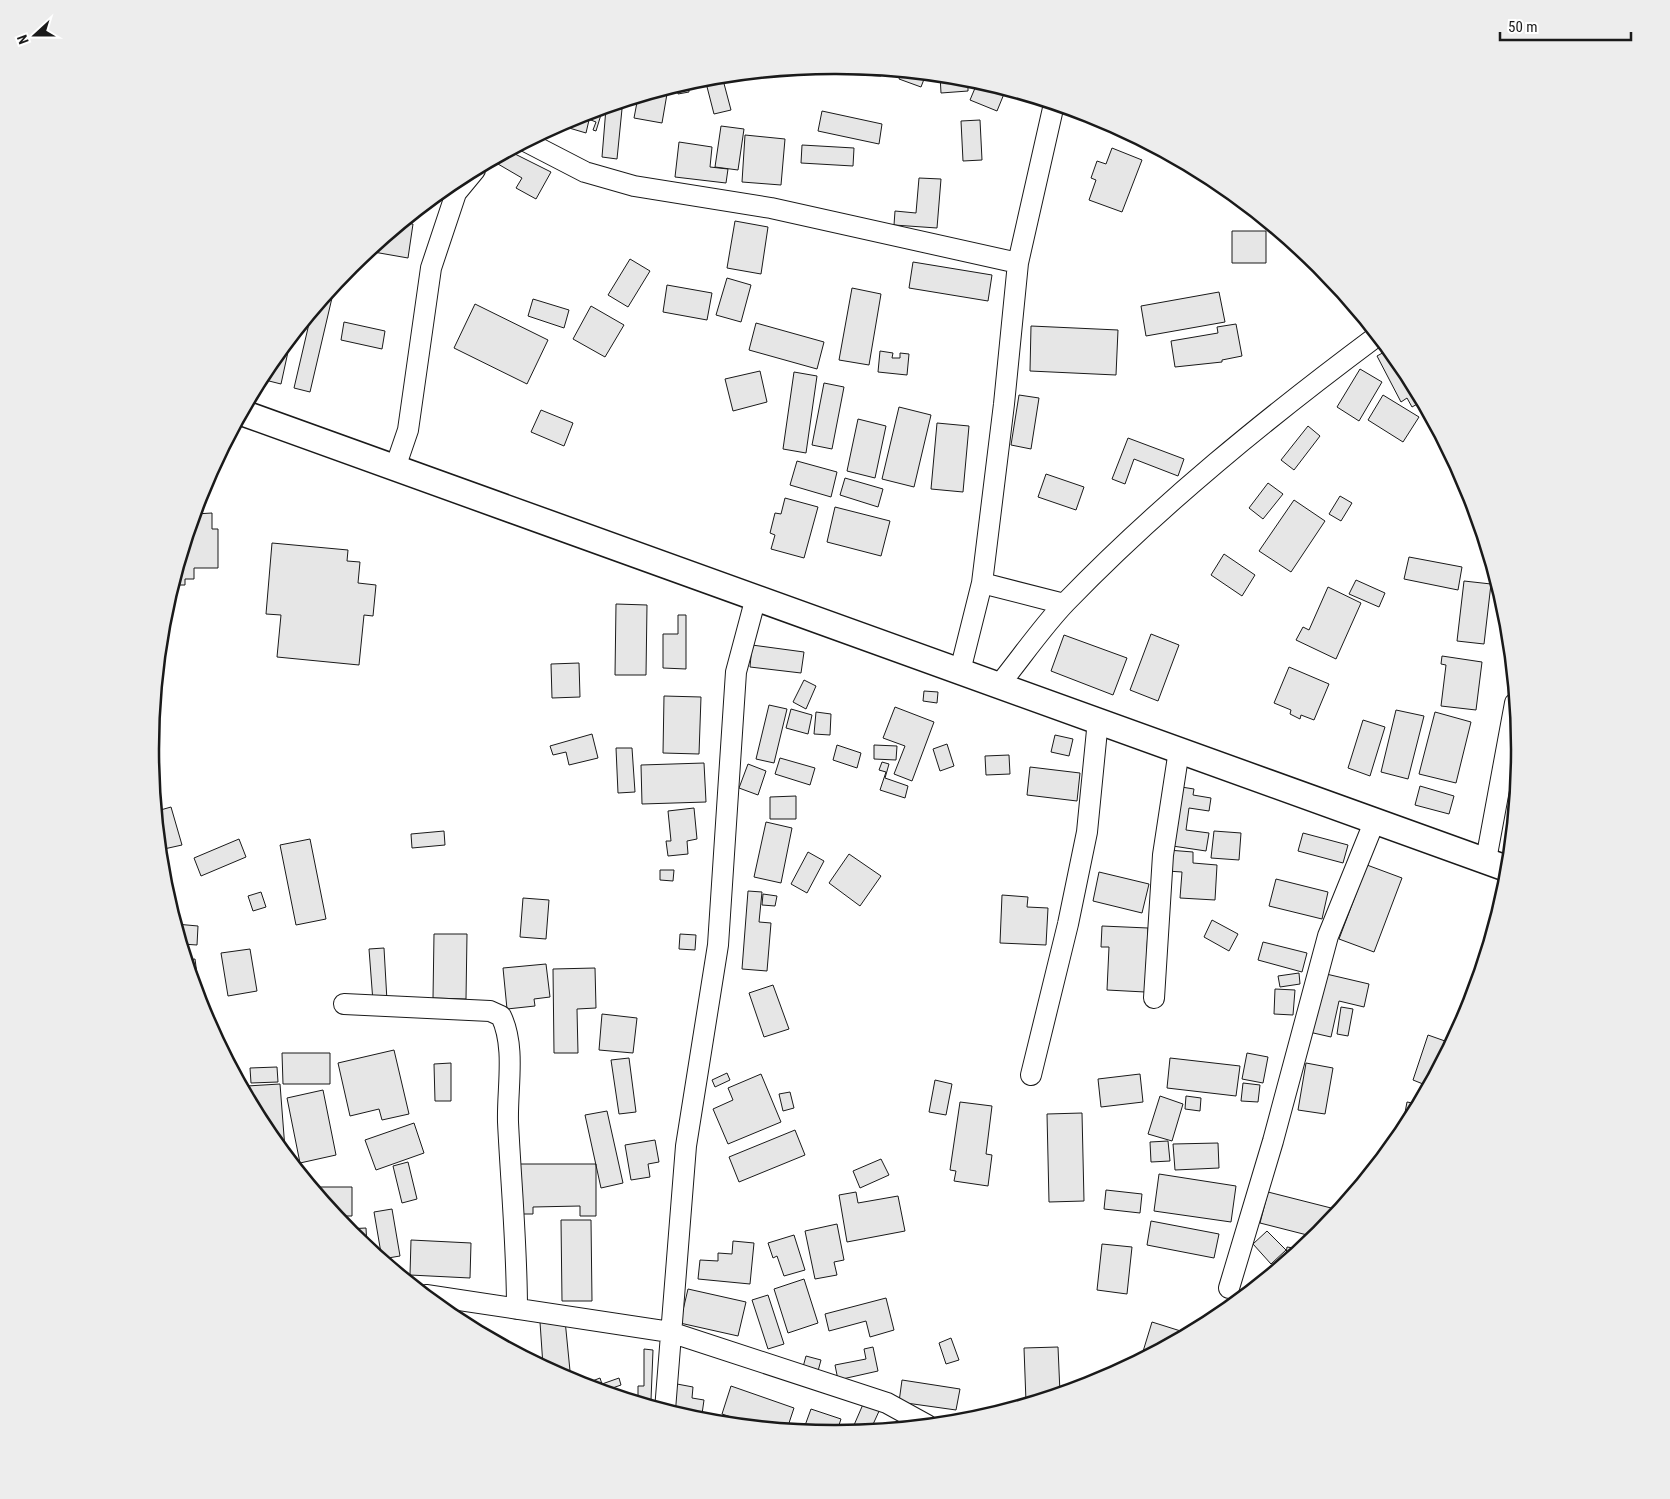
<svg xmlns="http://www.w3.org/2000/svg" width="1670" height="1499" viewBox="0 0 1670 1499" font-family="'Roboto Condensed',sans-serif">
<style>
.building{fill:#e6e6e6;stroke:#1a1a1a}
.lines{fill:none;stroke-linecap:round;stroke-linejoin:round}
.minor-casing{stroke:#1a1a1a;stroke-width:22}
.major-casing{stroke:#1a1a1a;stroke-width:28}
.minor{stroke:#fff;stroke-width:20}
.major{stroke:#fff;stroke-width:25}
.rim{fill:none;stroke:#1a1a1a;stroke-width:2.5}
</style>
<rect width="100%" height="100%" fill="#fff"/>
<!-- building -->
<path class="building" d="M845,66l37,4 -1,6 -37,-2z
M901,72l25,2 -5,13 -22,-8z
M940,75l20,2v6l8,-1v9l-27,2z
M722,76l9,34 -17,4 -9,-35z
M978,81l28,8 -9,22 -27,-11z
M688,82l1,10 -11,2 -1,-8z
M668,88l-6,35 -28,-5 4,-21z
M603,108l-7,23 -3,-1 3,-8 -18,-7z
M606,108l16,1 -5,50 -15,-2z
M822,111l60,13 -3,20 -61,-13z
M576,116l13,4 -3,13 -27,-8z
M980,120l2,40 -19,1 -2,-40z
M721,126l23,3 -6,41 -23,-3z
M745,135l40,4 -4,46 -39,-3z
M1131,135l21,12 -1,2 -22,-9z
M679,142l33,5 -2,20 18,2 -2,14 -51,-6z
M802,145l52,3 -1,18 -52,-3z
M1112,148l30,12 -20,52 -33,-12 7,-20 -5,-2 6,-17 9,3z
M509,151l42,21 -15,27 -20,-11 6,-10 -24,-14 6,-10z
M919,178l22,1 -4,49 -43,-3 1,-14 21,2z
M735,221l33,6 -7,47 -34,-6z
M403,223l10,1 -5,34 -40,-7z
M1232,231h34v32h-34z
M630,259l20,12 -22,36 -20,-12z
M913,262l79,13 -4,26 -79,-13z
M727,278l24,7 -10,37 -25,-7z
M335,285l-25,107 -16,-4 17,-73z
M667,285l45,8 -5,27 -44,-8z
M852,288l29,6 -12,71 -30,-5z
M1219,292l6,30 -79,14 -5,-30z
M533,299l36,11 -5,18 -36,-12z
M475,304l73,36 -21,44 -73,-36z
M591,306l33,19 -19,32 -32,-18z
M344,322l41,9 -3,18 -41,-9z
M756,323l68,19 -7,27 -68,-19z
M1236,324l6,32 -20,4v2l-47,5 -4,-26 47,-8 -1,-6z
M1031,326l87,4 -2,45 -86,-4z
M291,338l-10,46 -20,-5 5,-10z
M1388,350l16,19 17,33 -9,5 -5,-9 -6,4 -24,-46z
M880,351l13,2 -1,5h8v-5l9,1 -2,21 -29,-3z
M1360,369l22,13 -23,39 -22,-14z
M760,371l7,31 -34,9 -8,-32z
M794,372l23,4 -11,77 -23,-4z
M824,383l20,4 -12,62 -20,-4z
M1019,395l20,3 -8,51 -20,-4z
M1383,395l36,22 -16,25 -35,-22z
M899,407l32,8 -17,72 -32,-8z
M541,410l32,13 -9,23 -33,-14z
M858,419l28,7 -11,52 -28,-7z
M937,423l32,3 -6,66 -32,-3z
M1308,426l12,10 -26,34 -13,-10z
M1128,438l56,21 -6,17 -44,-17 -9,25 -13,-5z
M797,461l40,11 -6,25 -41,-12z
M1046,474l38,13 -8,23 -38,-13z
M845,478l38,11 -5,18 -38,-12z
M1268,483l15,11 -20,25 -14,-11z
M1340,496l12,7 -11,18 -12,-7z
M785,498l33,9 -14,51 -33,-9 4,-14 -5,-2 5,-20 6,1z
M1294,500l31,21 -34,51 -32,-21z
M835,507l55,14 -9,35 -54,-14z
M212,513v16h6v39h-24v11h-9v6h-12l22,-71z
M272,543l76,7 -1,11 13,1 -2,21 18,2 -3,31 -9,-1 -5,50 -82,-8 4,-42 -15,-1z
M1224,554l31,21 -13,21 -31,-21z
M1409,557l53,10 -4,23 -54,-11z
M1356,580l29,13 -6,14 -30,-13z
M1464,581l27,3 -7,60 -27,-3z
M1328,587l33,16 -25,56 -40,-19 7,-13 6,3z
M616,604l31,1 -1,70h-31z
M678,615h8v54l-23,-1v-34h15z
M1151,634l28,11 -21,56 -28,-11z
M1064,635l63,23 -14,37 -62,-24z
M752,645l52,7 -3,21 -51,-6z
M1442,656l40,6 -6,48 -35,-4 5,-41 -5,-1z
M579,663l1,34 -28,1 -1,-34z
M1289,667l40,17 -15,36 -13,-5 -1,4 -10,-5 1,-4 -17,-7z
M804,680l12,6 -10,23 -13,-7z
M924,691l14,1 -1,11 -14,-2z
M664,696l37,1 -2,57 -36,-1z
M769,705l18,4 -13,54 -18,-4z
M895,707l39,15 -22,59 -18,-7 11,-28 -22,-8z
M791,709l21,6 -4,19 -22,-6z
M1396,710l28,6 -16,63 -27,-7z
M816,712l15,2 -1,21 -16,-1z
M1435,712l36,10 -15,61 -37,-9z
M1363,720l22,7 -15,49 -22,-8z
M592,734l6,24 -29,7 -3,-13 -13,3 -3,-9z
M1055,735l18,4 -4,17 -18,-4z
M947,744l7,22 -14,5 -7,-22z
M837,745l24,8 -4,15 -24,-8z
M874,745l23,1 -1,14 -22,-1z
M616,748h16l3,44 -17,1z
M1009,755l1,19 -24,1 -1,-19z
M780,758l35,10 -5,17 -35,-11z
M882,762l7,2 -4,14 23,8 -3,12 -25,-8 6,-18 -7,-2z
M704,763l2,39 -64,2 -1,-39z
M748,764l18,7 -8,24 -19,-7z
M1030,767l50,6 -3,28 -50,-6z
M1175,786l19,3 -1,6 18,3 -2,13 -20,-3 -3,22 23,3 -3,18 -40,-6z
M1420,786l34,10 -5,18 -34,-9z
M796,796v23h-26v-22z
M171,807l11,38 -18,4 -7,-38z
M694,808l3,31 -10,2 1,13 -20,2 -2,-15h5l-3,-30z
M766,822l26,6 -11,55 -27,-6z
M444,831l1,14 -33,3 -1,-14z
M1214,831l27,2 -2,27 -28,-2z
M1303,833l45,12 -5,18 -45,-12z
M239,839l7,18 -45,19 -7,-18z
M310,839l16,80 -30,6 -16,-80z
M1168,850l25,2v11l24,2 -2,35 -35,-2 2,-26 -15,-1z
M808,852l16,9 -17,32 -16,-9z
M849,854l32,22 -21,30 -31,-23z
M1367,865l35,13 -28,74 -35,-13z
M660,870h14l-1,11 -13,-1z
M1099,872l50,12 -7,29 -49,-12z
M1276,879l52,13 -6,27 -53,-13z
M748,891l14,1 -3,30 12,1 -4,48 -25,-2z
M261,892l5,15 -13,4 -5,-15z
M763,894l14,2 -2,10 -13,-1z
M1002,895l26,2 -1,10 21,1 -2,37 -46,-2z
M523,898l26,2 -3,39 -26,-2z
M1212,920l26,14 -9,17 -25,-14z
M176,924l22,2 -1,19 -15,-1z
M1102,926l46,2 -3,64 -38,-2 2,-43h-8z
M434,934h33l-1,65 -33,-1z
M680,934l16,1 -1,15 -16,-1z
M1263,942l44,11 -5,19 -44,-12z
M384,948l3,53 -14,1 -4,-53z
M250,949l7,42 -29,5 -7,-43z
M195,959l4,30 -3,1 -9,-30z
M546,964l4,33 -16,2 1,7 -28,3 -4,-41z
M595,968l1,40 -19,1 1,44h-24l-1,-84z
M1299,973l1,11 -20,3 -2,-11z
M1322,973l47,11 -5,23 -25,-6 -8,36 -22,-5z
M773,985l16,44 -25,8 -15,-44z
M1275,989l20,1 -2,25 -19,-1z
M1341,1007l12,2 -5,27 -11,-2z
M602,1014l35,4 -4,35 -34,-3z
M1428,1035l17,6 -2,6 5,1 -20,38 -15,-6z
M394,1050l15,64 -27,6 -3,-11 -29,7 -12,-53z
M282,1053h48v31h-47z
M1247,1053l21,4 -5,26 -21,-4z
M629,1058l7,54 -17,2 -8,-54z
M1170,1058l70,8 -4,30 -69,-8z
M451,1063v38h-16l-1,-37z
M1306,1063l27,5 -8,46 -27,-4z
M277,1067l1,15 -27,1 -1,-15z
M727,1073l3,7 -15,7 -3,-7z
M761,1074l20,48 -53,22 -15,-35 20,-9 -5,-12z
M1140,1074l3,28 -42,5 -3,-28z
M935,1080l17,4 -6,31 -17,-3z
M1243,1083l17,2 -2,17 -17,-1z
M280,1084l5,65h-3l-16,-19 -18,-34 -1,-10z
M323,1090l13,65 -36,8 -13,-65z
M790,1092l4,16 -11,3 -4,-17z
M1160,1096l23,8 -11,37 -24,-7z
M1186,1096l15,2 -1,13 -15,-2z
M960,1102l32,4 -6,48 6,1 -4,31 -34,-5 2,-10 -6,-1z
M1407,1102l11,2 -17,30z
M607,1111l16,72 -22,5 -16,-73z
M1082,1113l2,88 -35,1 -2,-88z
M414,1123l10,30 -48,17 -11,-30z
M795,1130l10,25 -66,27 -10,-25z
M655,1140l4,22 -11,2 2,13 -19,3 -6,-35z
M1168,1141l2,20 -19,1 -1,-20z
M1218,1143l1,25 -44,2 -2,-26z
M881,1159l8,16 -29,13 -7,-17z
M408,1162l9,37 -15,4 -9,-37z
M518,1164h78v52h-16v-10l-47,1v7h-15z
M1159,1174l77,12 -5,36 -77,-11z
M314,1187h38v29h-16z
M1106,1190l36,4 -2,19 -36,-4z
M856,1192l2,11 40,-7 7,35 -58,11 -8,-47z
M1268,1192l67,17 -2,8 -18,20 -55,-14z
M392,1209l8,47 -18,3 -8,-47z
M561,1220h30l1,81h-30z
M1151,1221l68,13 -5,24 -67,-13z
M837,1224l7,36 -10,2 3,13 -22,4 -10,-48z
M366,1228l1,19 -20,-18z
M1267,1231l19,19 -15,14 -18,-20z
M794,1235l11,35 -21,6 -7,-20 -4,2 -5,-15z
M411,1240l60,3 -1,35 -60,-3z
M733,1241l21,2 -4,41 -52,-5 2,-19 18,1v-8l14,1z
M1102,1244l30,3 -5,47 -30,-4z
M1287,1247l13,2 -15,13z
M804,1279l14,44 -30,10 -14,-44z
M688,1289l58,13 -8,34 -58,-13z
M768,1295l16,49 -16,5 -16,-49z
M886,1298l8,32 -24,7 -4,-16 -37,10 -4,-17z
M565,1320l6,61 -28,-15 -3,-44z
M1152,1322l35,11 -46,25z
M951,1338l8,22 -13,4 -7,-21z
M873,1347l5,24 -40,9 -3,-15 31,-6 -2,-10z
M1058,1347l2,46 -34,9 -2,-54z
M644,1349l9,1 -2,50h-13v-14h6z
M806,1356l15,4 -3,11 -15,-4z
M600,1378l2,6 17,-6 2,7 -17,6 -22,-6z
M902,1380l58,9 -4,21 -57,-8z
M677,1384l16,3 -1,11 12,2 -3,21 -28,-9z
M731,1386l63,22 -7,21 -28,-3 -37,-12z
M864,1402l16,7 -10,22 -19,1z
M811,1409l30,10 -5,15 -33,-3z"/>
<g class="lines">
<defs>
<path id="minor" d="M527,142l58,30 49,14 137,22 247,55
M395,468l13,-38 23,-162 25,-75 19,-23
M982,583l82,21
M960,671l22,-88 22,-179 14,-141 36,-159
M999,685c22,-27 43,-58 67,-83 95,-98 201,-184 311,-266
M1486,860l29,-157
M1154,998l9,-143 16,-105
M344,1004l146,7 11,5c15,31 6,72 7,106 3,62 9,124 9,187
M1031,1075l37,-151 19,-92 11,-112
M1229,1288l44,-147 55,-205 47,-116
M426,1295l244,37 217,71 40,22
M665,1410l21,-264 32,-201 18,-273 20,-75"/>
<path id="major" d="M243,413l1265,456"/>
</defs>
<!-- minor casing -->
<use href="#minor" class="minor-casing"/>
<!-- major casing -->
<use href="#major" class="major-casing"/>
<!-- minor -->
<use href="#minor" class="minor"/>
<!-- major -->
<use href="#major" class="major"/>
</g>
<!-- crop -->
<path d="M0 0H1670V1499H0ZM834 74H836A675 675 0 0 1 1511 749V750A675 675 0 0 1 836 1425H834A675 675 0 0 1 159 750V749A675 675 0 0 1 834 74Z" fill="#ededed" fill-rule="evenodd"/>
<path class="rim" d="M834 74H836A675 675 0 0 1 1511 749V750A675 675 0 0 1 836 1425H834A675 675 0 0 1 159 750V749A675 675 0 0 1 834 74Z"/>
<!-- north arrow -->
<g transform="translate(35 35) rotate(249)" stroke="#ffffff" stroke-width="4" paint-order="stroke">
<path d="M0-4L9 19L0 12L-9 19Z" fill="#1a1a1a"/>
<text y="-8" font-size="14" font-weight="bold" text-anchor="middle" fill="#1a1a1a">N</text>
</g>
<!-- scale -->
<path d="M1500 32v8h131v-8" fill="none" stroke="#1a1a1a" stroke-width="2.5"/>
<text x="1508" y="32" font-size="15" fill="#1a1a1a" stroke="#ffffff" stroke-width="4" paint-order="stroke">50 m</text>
</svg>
